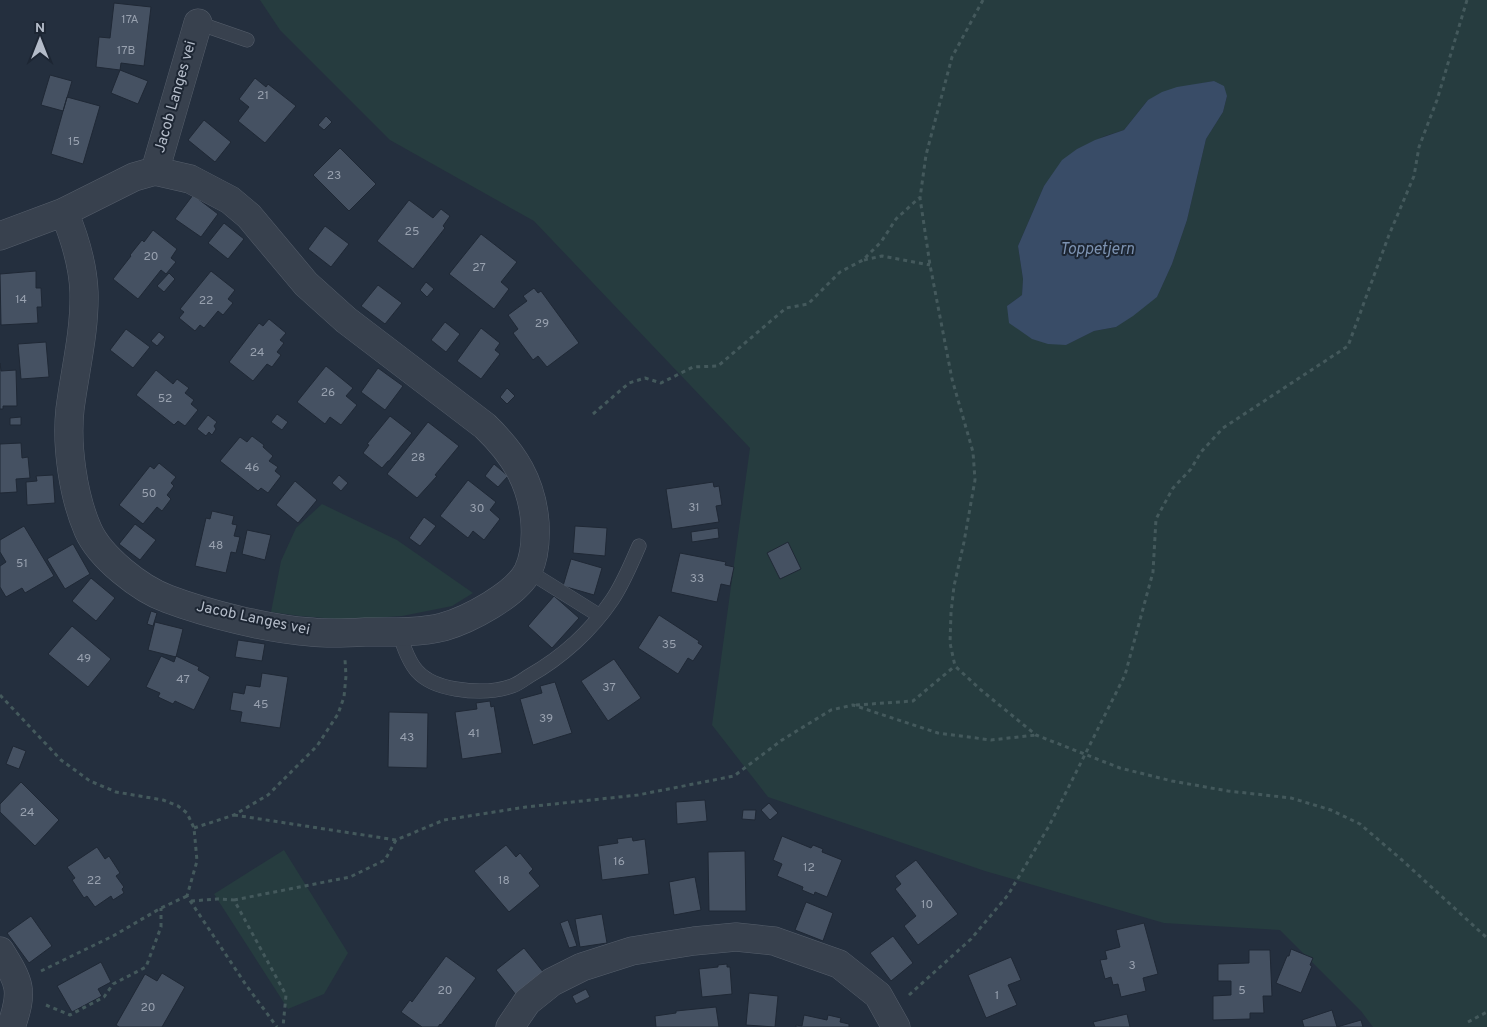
<svg xmlns="http://www.w3.org/2000/svg" width="1487" height="1027" viewBox="0 0 1487 1027" font-family="Overpass,sans-serif">
<style>
.green{fill:#263c3f;fill-rule:evenodd}
.water{fill:#394c67}
.building{fill:#455162;stroke:#1f2835}
.lines{fill:none;stroke-linecap:round;stroke-linejoin:round}
.lane-casing{stroke:#565f6c;stroke-width:15}
.street-casing{stroke:#565f6c;stroke-width:29}
.path{stroke:#44595c;stroke-width:3;stroke-dasharray:4 4;stroke-linecap:butt}
.lane{stroke:#38414e;stroke-width:14}
.street{stroke:#38414e;stroke-width:28}
.labels{text-anchor:middle;dominant-baseline:central;stroke-width:4;stroke-linejoin:round;paint-order:stroke}
.number-label{font-size:12px;fill:#98a1af}
.street-label{font-size:15px;fill:#b4bcc9;stroke:#1d2633}
.water-label{font-size:16px;font-style:italic;fill:#7c92b1;stroke:#1d2633}
</style>
<rect width="100%" height="100%" fill="#242f3e"/>
<!-- green -->
<path class="green" d="M260,0h1227v1027h-114l-12,-16 -81,-81 -116,-7 -179,-52 -217,-74 -56,-72 38,-277 -216,-227 -144,-81 -110,-110zM1214,81l13,15 -4,16 -17,27 -19,81 -15,44 -15,33 -41,30 -22,4 -28,14 -59,-39 15,-11 1,-16 -5,-33 26,-60 33,-37 28,-13 19,-6 24,-30 50,-16z
M322,504l75,36 76,53 -21,13 -50,10 -54,4 -48,-4 -29,-4 10,-51 15,-33z
M284,850l64,103 -24,41 -36,15 -74,-115z"/>
<!-- water -->
<path class="water" d="M1214,81l10,5 3,10 -4,16 -17,27 -19,81 -15,44 -15,33 -24,19 -17,11 -22,4 -28,14 -18,-1 -16,-5 -23,-16 -2,-17 15,-11 1,-16 -5,-33 26,-60 18,-26 15,-11 18,-9 29,-10 24,-30 14,-8 15,-5z"/>
<!-- building -->
<path class="building" d="M114,3l37,4 -7,59 -23,-3 -1,7 -24,-3 3,-30 11,1z
M120,70l28,11 -10,23 -27,-11z
M50,75l22,6 -9,30 -22,-6z
M255,78l11,9 2,-3 28,22 -31,37 -27,-22 11,-14 -10,-8z
M67,97l33,9 -17,58 -32,-10z
M326,116l6,6 -8,8 -6,-5z
M204,120l27,22 -16,20 -27,-22z
M340,148l36,36 -27,27 -36,-36z
M193,195l25,19 -17,23 -26,-18z
M409,200l24,18 8,-9 9,7 -7,10 2,2 -32,41 -36,-28z
M224,223l20,16 -16,20 -20,-16z
M325,226l24,18 -18,23 -23,-18z
M153,230l24,19 -6,9 5,4 -10,12 -5,-4 -23,29 -25,-20 18,-23 -1,-1 12,-15 2,2z
M481,234l36,28 -16,20 8,7 -15,20 -45,-35z
M36,271v17h5l1,19h-5l1,16 -37,2 -1,-51z
M211,271l24,19 -7,9 5,4 -10,12 -5,-4 -14,17 -4,-3 -5,6 -16,-13 5,-6 -4,-3z
M169,273l6,6 -11,13 -7,-6z
M426,282l8,7 -7,8 -7,-7z
M378,285l24,18 -17,21 -24,-18z
M534,288l4,5 3,-2 38,52 -32,24 -9,-11 -5,4 -20,-27 5,-4 -10,-14 19,-14 -4,-5z
M269,319l17,14 -6,7 4,3 -7,9 4,3 -9,12 -5,-3 -14,17 -24,-19 30,-39 4,3z
M445,322l15,12 -14,18 -15,-12z
M481,328l19,15 -5,7 5,4 -19,25 -24,-18z
M126,329l24,18 -17,21 -23,-18z
M159,332l6,5 -8,9 -6,-5z
M46,342l3,35 -28,2 -3,-35z
M0,363l1,8 15,-1 1,36h-14v3h-3z
M326,366l27,22 -7,8 11,9 -16,20 -11,-8 -5,7 -28,-22z
M378,368l25,18 -18,24 -24,-18z
M156,370l17,14 4,-5 12,9 -4,5 9,7 -3,4 7,6 -13,16 -7,-5 -4,4 -38,-30z
M507,388l8,8 -8,8 -7,-7z
M277,414l11,8 -6,8 -11,-8z
M208,415l9,7 -3,4 2,3 -4,6 -3,-3 -3,4 -9,-7z
M390,416l22,17 -23,28h-1l-6,7 -19,-15 6,-8 -2,-1z
M21,417v8h-11v-7z
M428,422l31,24 -24,29 2,1 -20,22 -30,-24z
M252,436l12,9 -1,2 10,9 -4,5 9,6 -3,4 6,5 -13,17 -7,-5 -3,3 -38,-30 20,-24 7,5z
M21,443l1,15 6,-1 2,21 -14,1 1,13 -17,1v-49z
M159,463l17,14 -5,6 3,3 -7,9 4,4 -9,12 -5,-4 -14,17 -24,-19 31,-39 4,3z
M494,464l14,12 -10,11 -13,-11z
M53,475l2,28 -28,2 -1,-23 11,-1 -1,-5z
M339,475l9,8 -7,8 -9,-8z
M468,480l28,22 -6,8 10,9 -16,21 -11,-9 -5,7 -28,-22z
M295,481l22,19 -19,23 -22,-18z
M713,482l1,5 5,-1 3,19 -6,1 3,16 -47,7 -6,-40z
M212,511l22,5 -2,8 5,1 -3,11 6,1 -4,16 -5,-1 -5,21 -31,-7 11,-48 4,1z
M424,517l12,9 -16,20 -11,-8z
M135,524l21,16 -16,20 -21,-16z
M24,526l30,50 -29,17 -3,-5 -16,9 -6,-10v-21l6,-4 -6,-10v-12z
M575,526l32,2 -2,28 -32,-3z
M718,528l1,10 -27,4 -1,-10z
M247,530l24,5 -6,25 -23,-6z
M788,542l13,27 -21,10 -13,-26z
M73,544l17,30 -25,15 -18,-30z
M680,553l46,9 -1,3 9,2 -4,19 -9,-2 -4,18 -46,-10z
M571,559l31,9 -8,27 -31,-9z
M91,578l24,20 -19,23 -24,-20z
M554,596l25,22 -27,30 -24,-22z
M151,611l6,2 -4,13 -6,-2z
M659,615l40,26 -1,2 5,3 -10,15 -5,-3 -10,16 -40,-26z
M155,622l28,7 -7,28 -28,-7z
M72,626l39,33 -23,28 -40,-33z
M238,640l27,4 -3,17 -27,-4z
M161,656l13,6 2,-6 23,11 -1,3 12,7 -16,33 -19,-9 -2,3 -15,-7 2,-4 -14,-6z
M614,659l27,39 -33,23 -27,-40z
M262,673l26,4 -8,51 -40,-6 2,-10 -12,-2 3,-18 11,2 2,-9 14,2z
M555,682l17,51 -39,12 -13,-46 22,-6 -2,-7z
M490,701l1,6 3,-1 8,47 -40,6 -7,-47 22,-3 -1,-6z
M389,712l39,1 -1,55 -39,-1z
M13,746l13,5 -7,18 -13,-5z
M21,782l38,38 -24,26 -35,-34v-8z
M705,800l2,21 -30,3 -1,-22z
M769,803l9,10 -8,7 -9,-10z
M743,810h13l-1,10 -13,-1z
M782,836l29,12 2,-3 10,4 -1,3 20,8 -15,37 -12,-5 -1,3 -12,-5 1,-3 -26,-11 5,-12 -9,-4z
M632,837l1,4 12,-2 4,35 -47,6 -4,-34 20,-3 -1,-4z
M506,845l10,12 4,-4 13,16 -4,4 11,13 -31,26 -35,-41z
M97,847l8,12 4,-3 11,17 -4,3 8,11 -2,2 2,4 -11,7 -2,-4 -16,11 -8,-11 -3,2 -12,-18 3,-2 -8,-11z
M745,851l1,60h-37l-1,-59z
M916,860l42,54 -40,31 -14,-19 12,-10 -21,-27 6,-5 -6,-8z
M695,877l6,33 -27,5 -5,-33z
M806,902l27,11 -10,28 -28,-11z
M602,914l5,29 -27,4 -5,-28z
M31,916l21,30 -23,17 -22,-30z
M568,920l9,26 -8,2 -9,-25z
M1144,923l14,51 -15,4 3,13 -25,6 -3,-13 -5,1 -2,-8 -6,2 -5,-19 7,-1 -2,-8 15,-4 -4,-17z
M893,936l20,27 -22,18 -21,-28z
M524,948l20,25 -28,22 -20,-25z
M1291,949l22,9 -3,7 2,1 -11,27 -25,-10 11,-27h2z
M1249,950h21l2,46h-9l1,17h-14v6l-37,1v-24l18,-1v-14h-13v-17l31,-1z
M446,956l30,22 -35,47 -1,-1 -2,3h-16l-21,-15 9,-12 2,2z
M1011,957l10,23 -13,5 9,20 -31,13 -18,-43z
M101,962l10,20 -13,7 4,7 -30,16 -15,-26z
M727,964v3h3l2,27 -30,3 -3,-28 19,-2v-2z
M162,973l23,14 -23,40h-43l-3,-2 29,-51 12,7z
M586,989l4,8 -14,7 -4,-8z
M749,993l29,3 -3,31 -29,-2z
M716,1007l3,20h-63l-1,-11 21,-3v-2z
M1332,1010l5,17 24,-7 2,7h-59l-2,-7z
M1127,1014l3,13h-35l-2,-5z
M804,1015l23,5 1,-5 13,3 -1,4 9,2v3h-53v-2l6,1z"/>
<g class="lines">
<defs>
<path id="lane" d="M198,23l49,17
M528,571l72,45
M399,632c10,34 19,51 57,57 18,3 39,3 56,-3 6,-2 11,-6 17,-10 32,-18 62,-45 83,-76 11,-16 19,-36 27,-54"/>
<path id="street" d="M155,171l43,-148
M0,236l64,-24 70,-35 21,-6 35,8 40,21 19,16 57,68 40,36 139,106c29,28 47,56 50,97 1,17 0,33 -7,48 -12,24 -60,49 -85,56 -24,6 -53,5 -78,5 -18,1 -36,2 -54,0 -43,-3 -103,-18 -143,-33 -28,-10 -68,-42 -80,-69 -15,-34 -22,-85 -18,-121 5,-39 15,-77 14,-117 -1,-27 -10,-56 -20,-80
M0,951c20,32 24,39 11,76
M510,1027l17,-25 25,-20 30,-15 50,-16 62,-10 42,-4 38,4 65,23 39,31 18,32"/>
</defs>
<!-- lane casing -->
<use href="#lane" class="lane-casing"/>
<!-- street casing -->
<use href="#street" class="street-casing"/>
<!-- path -->
<path class="path" d="M983,0l-31,57 -26,98 -6,43 10,67 22,114 21,73 2,28 -11,62 -10,44 -3,27 -1,30 5,23 26,24 55,45 84,33 52,13 56,10 63,7 40,12 29,14 42,36 85,78
M864,260l18,-4 48,9
M593,414l36,-31 16,-5 16,5 32,-16 25,-1 68,-58 22,-4 32,-32 23,-12 18,-18 15,-23 23,-21
M0,695l61,65 29,21 26,11 47,8 15,6 9,7 7,15 3,33 -10,35 59,89 31,42
M856,705l57,-4 42,-35
M234,815l162,25 48,-20 82,-13 112,-12 96,-19 48,-36 49,-30 22,-5 85,28 53,7 45,-5
M194,828l40,-13 34,-20 49,-49 21,-32 6,-17 2,-21 -1,-16
M234,900l116,-23 35,-17 11,-20
M191,901l26,-2 17,1 52,95 -3,32
M41,971l72,-35 48,-28 26,-12
M909,995l62,-56 37,-44 41,-69 76,-151 28,-103 3,-53 17,-31 18,-19 10,-17 22,-24 125,-82 41,-111 25,-59 5,-29 18,-47 30,-100
M46,1005l24,10 34,-18 9,-13 33,-17 15,-40v-19
M1468,1022l19,-10"/>
<!-- lane -->
<use href="#lane" class="lane"/>
<!-- street -->
<use href="#street" class="street"/>
</g>
<g class="labels">
<!-- number labels -->
<g class="number-label">
<text x="130" y="20">17A</text>
<text x="126" y="51">17B</text>
<text x="263" y="96">21</text>
<text x="74" y="142">15</text>
<text x="334" y="176">23</text>
<text x="412" y="232">25</text>
<text x="151" y="257">20</text>
<text x="479" y="268">27</text>
<text x="21" y="300">14</text>
<text x="206" y="301">22</text>
<text x="542" y="324">29</text>
<text x="257" y="353">24</text>
<text x="328" y="393">26</text>
<text x="165" y="399">52</text>
<text x="418" y="458">28</text>
<text x="252" y="468">46</text>
<text x="149" y="494">50</text>
<text x="694" y="508">31</text>
<text x="477" y="509">30</text>
<text x="216" y="546">48</text>
<text x="22" y="564">51</text>
<text x="697" y="579">33</text>
<text x="669" y="645">35</text>
<text x="84" y="659">49</text>
<text x="183" y="680">47</text>
<text x="609" y="688">37</text>
<text x="261" y="705">45</text>
<text x="546" y="719">39</text>
<text x="474" y="734">41</text>
<text x="407" y="738">43</text>
<text x="27" y="813">24</text>
<text x="619" y="862">16</text>
<text x="809" y="868">12</text>
<text x="94" y="881">22</text>
<text x="504" y="881">18</text>
<text x="927" y="905">10</text>
<text x="1132" y="966">3</text>
<text x="445" y="991">20</text>
<text x="1242" y="991">5</text>
<text x="997" y="996">1</text>
<text x="148" y="1008">20</text>
</g>
<!-- street labels -->
<g class="street-label">
<text transform="translate(176 97) rotate(-74)">Jacob Langes vei</text>
<text transform="translate(253 619) rotate(12)">Jacob Langes vei</text>
</g>
<!-- water labels -->
<g class="water-label">
<text x="1097" y="250">Toppetjern</text>
</g>
</g>
<!-- north arrow -->
<g transform="translate(40 40)" stroke="#1d2633" stroke-width="4" paint-order="stroke">
<path d="M0-4L9 19L0 12L-9 19Z" fill="#b4bcc9"/>
<text y="-8" font-size="14" font-weight="bold" text-anchor="middle" fill="#b4bcc9">N</text>
</g>
</svg>
